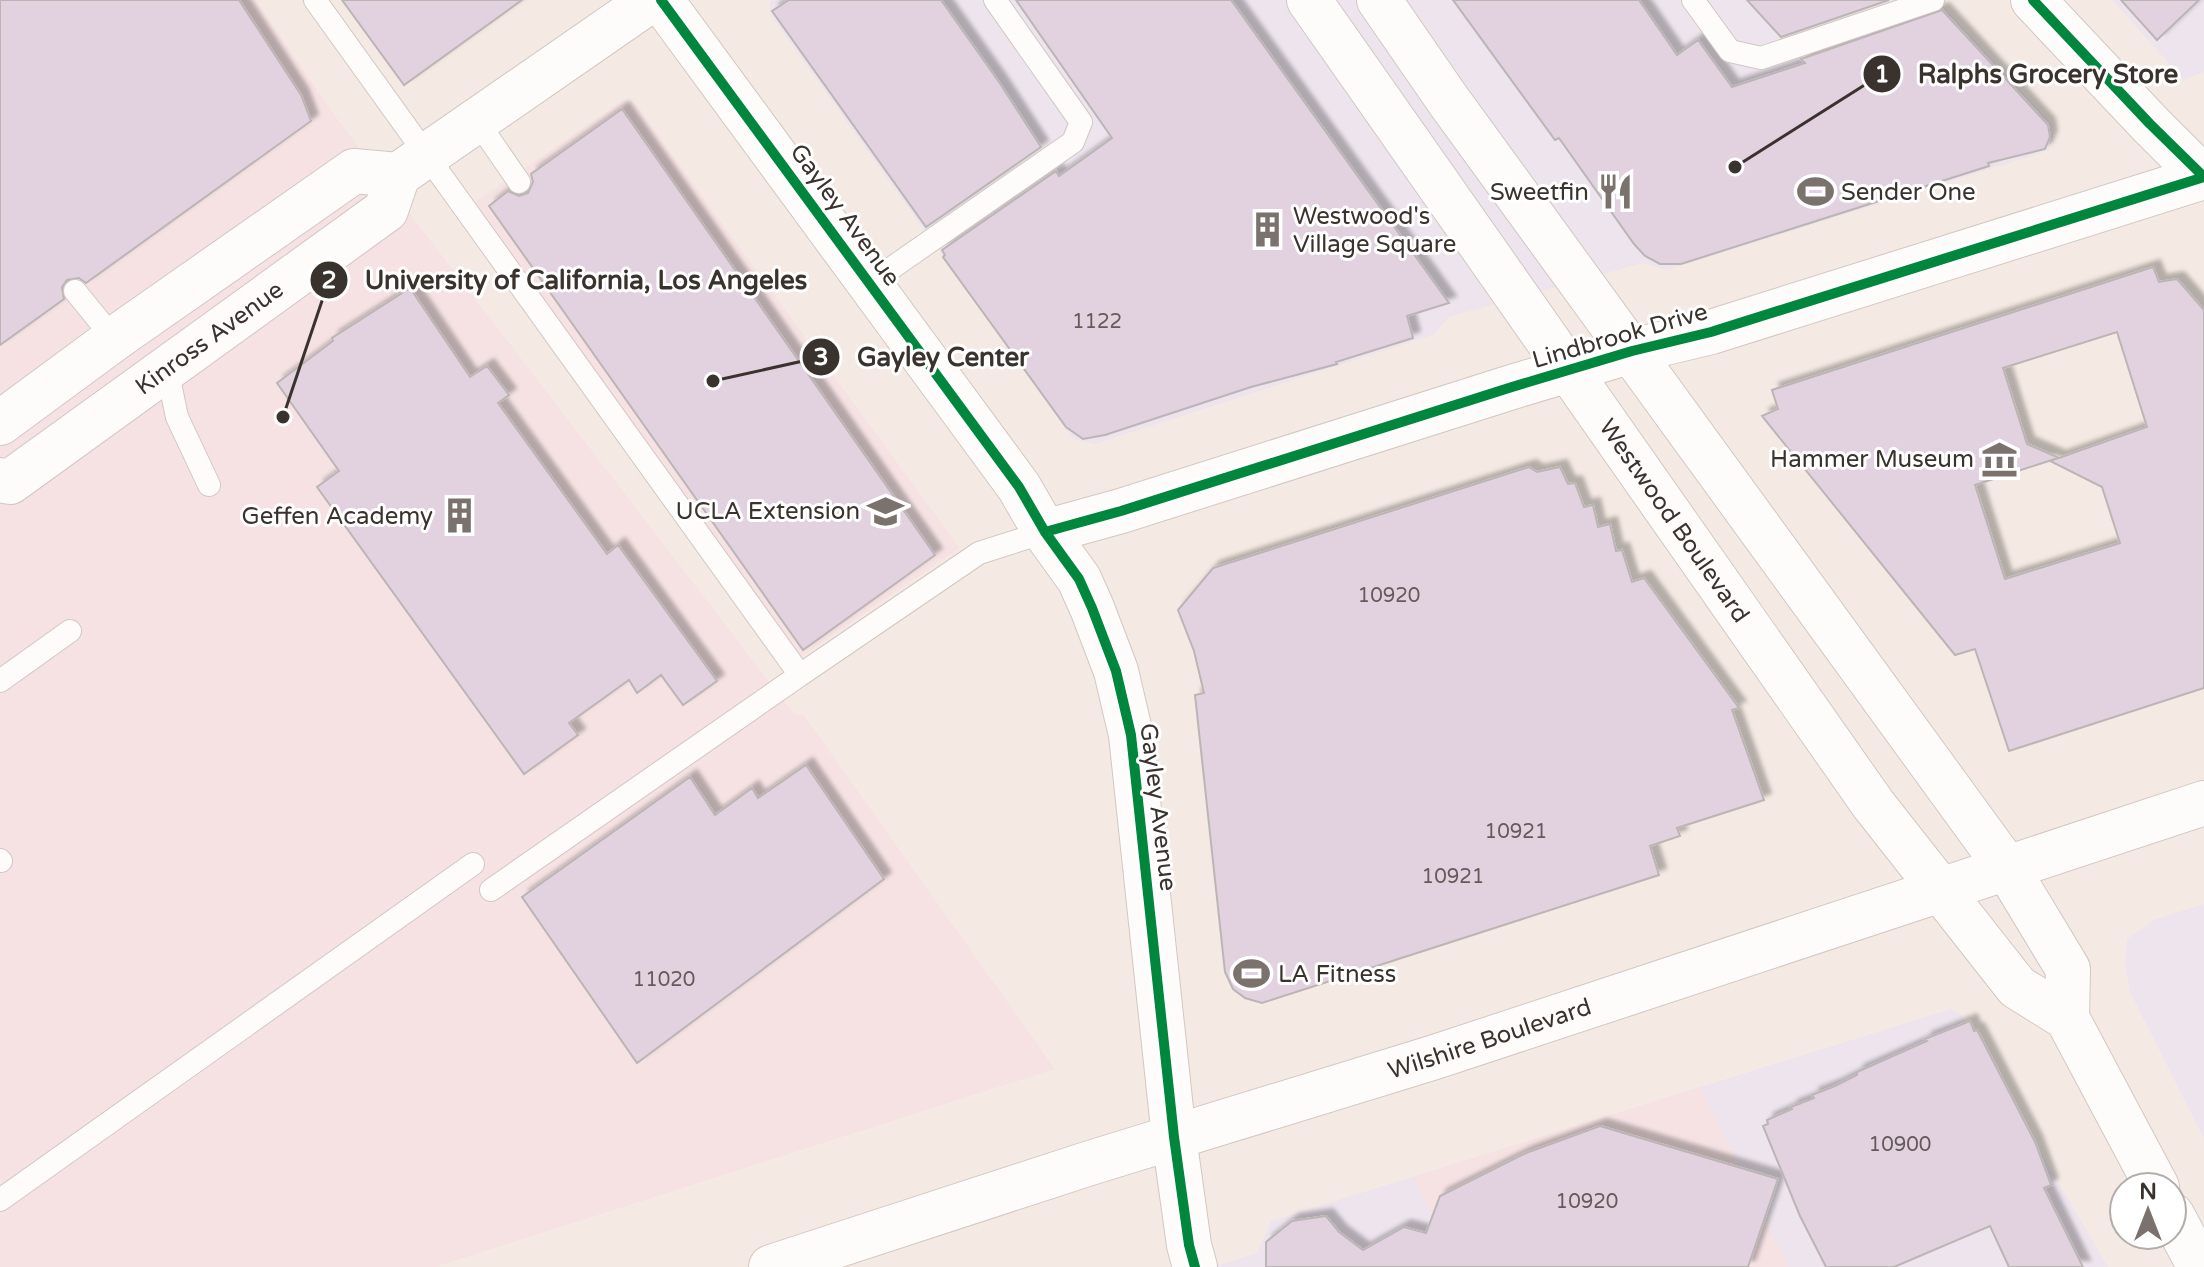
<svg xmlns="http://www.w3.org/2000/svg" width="2204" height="1267" viewBox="0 0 2204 1267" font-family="'Varela Round',sans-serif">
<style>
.commercial{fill:#ede4ed}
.education{fill:#f6e2e3}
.building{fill:#e2d2df;stroke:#bcb5b5;stroke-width:2;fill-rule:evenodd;filter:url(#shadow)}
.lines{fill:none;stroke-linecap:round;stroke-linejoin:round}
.service-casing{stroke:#d1c8c2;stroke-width:24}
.minor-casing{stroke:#d1c8c2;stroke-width:46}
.tertiary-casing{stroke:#d1c8c2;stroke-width:46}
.secondary-casing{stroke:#d1c8c2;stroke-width:46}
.primary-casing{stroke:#d1c8c2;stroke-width:46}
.service{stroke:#fefcfb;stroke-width:22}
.minor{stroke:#fefcfb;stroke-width:44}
.tertiary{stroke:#fefcfb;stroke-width:44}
.secondary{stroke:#fefcfb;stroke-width:44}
.primary{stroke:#fefcfb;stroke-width:44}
.cycleway-casing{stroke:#fff;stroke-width:15}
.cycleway{stroke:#00873e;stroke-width:10}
.labels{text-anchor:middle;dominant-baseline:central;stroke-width:6;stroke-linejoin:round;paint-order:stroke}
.number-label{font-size:20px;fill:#645a5a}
.poi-label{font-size:24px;fill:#3a322d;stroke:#fff;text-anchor:end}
.street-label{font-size:24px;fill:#3a322d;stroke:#fff}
.leader{fill:none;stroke:#3a322d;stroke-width:3}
.callout-dot{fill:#3a322d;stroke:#fff;stroke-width:3}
.mark-label{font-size:24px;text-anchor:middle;font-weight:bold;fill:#fff}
.callout-label{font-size:26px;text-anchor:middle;font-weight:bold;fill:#3a322d;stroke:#fff;stroke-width:6;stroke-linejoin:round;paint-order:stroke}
</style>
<defs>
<filter id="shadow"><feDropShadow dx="7" dy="-7" stdDeviation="2" flood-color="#0004"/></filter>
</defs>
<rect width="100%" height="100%" fill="#f5eae3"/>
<!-- commercial -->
<path class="commercial" d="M770,0h1167l114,123 2,15 -5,13 -381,119 -24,-7 -194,54 -16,18 -338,109 -22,-5 -303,-425z
M2112,0h92v72l-20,8z
M2204,904v235l-74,-147 -5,-28 2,-25 27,-19z
M1951,1009l10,6 147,252h-894l43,-14 14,-32z"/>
<!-- education -->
<path class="education" d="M0,0h255l83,120 456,594 10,1 251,354 -620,198h-435z
M624,100l9,2 327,446 -162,111 -323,-457z
M1700,1087l89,180h-330l-46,-90z"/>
<!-- building -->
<path class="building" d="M0,0h239l62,95 10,26 -225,162 -7,-5 -12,2 -5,7 2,12 -64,46z
M342,0h180l-118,85z
M789,0h152l58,82 42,65 -115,80 -154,-216z
M1016,0h215l218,303 -42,13 6,22 -77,24 1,2 -86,23 -146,48 -22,4 -17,-12 -123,-170 2,-2 -3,-5 114,-79 3,5 53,-38z
M1453,0h186l38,55 21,-15 34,47 73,-24 -4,-4 141,-49 106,115 2,12 -5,12 -57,14 1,3 -308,98h-21l-15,-8 -11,-12 -75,-106 -4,2z
M1747,0h142l-108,37z
M2121,0h78l-42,40z
M622,109l313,446 -132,95 -314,-444 19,-15 11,5 9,-3 5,-11 -2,-8z
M2153,267l6,15 18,-3 27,31v378l-195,63 -34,-102 -20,6 -193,-239 16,-7 -6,-19zM2117,332l30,95 -88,31 -32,-14 -24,-76zM2058,458l-8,3 52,26 18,56 -115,36 -30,-94z
M410,288l60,89 17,-11 22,29 -11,8 109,151 11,-9 99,136 -34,24 -22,-30 -24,18 -8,-13 -60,43 9,12 -54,39 -207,-287 22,-16 -62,-88 56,-42 -1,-3z
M1529,467l8,5 23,-5 8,17 7,-1 9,24 9,-2 5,22 12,-3 6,27 6,-1 10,32 12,-4 95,130 -7,2 32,90 -87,28 3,8 -30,10 9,29 -397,128 -17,-5 -12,-9 -8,-17 -30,-277 9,-2 -10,-42 -16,-41 35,-42z
M806,765l78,114 -247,184 -115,-166 168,-120 25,38 37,-27 6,10z
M1970,1021l4,10 3,-1 58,112 16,43 -7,3 39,79h-74l-19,-41 -96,41h-68l-26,-51 -37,-90 5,-2 -1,-4 25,-11 -1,-2 23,-9 -2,-3 23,-9 22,-11v-3l70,-31 -2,-2z
M1600,1126l178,53 -30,88h-482v-25l26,-21 34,-5 13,16 24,18 41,-23 22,6 14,-37 86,-43z"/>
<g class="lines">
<defs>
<path id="service" d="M315,0l485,675 179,-122 66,-21
M1693,0l37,51 31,7 172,-58
M477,121l42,61
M870,283l203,-141 8,-20 -86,-122
M75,291l39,48
M167,369l10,48 32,68
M0,681l70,-50
M0,860l1,1
M491,890l309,-215
M0,1200l473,-336"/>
<path id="minor" d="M2033,0l117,124 53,53
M1174,1137l15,108 6,22"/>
<g id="tertiary">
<path d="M661,0l358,487 26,45 34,47 13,29 24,63 15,64 43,402"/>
<path d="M0,423l114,-84 240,-168 44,4"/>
<path id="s1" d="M0,480l10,2 376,-272 12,-35 253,-175"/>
<path d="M1045,532l76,-21 391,-124 120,-36 79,-19 493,-155"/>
</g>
<g id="secondary">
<path id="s2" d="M1309,0l564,804 144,183 50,31"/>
<path d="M1379,0l69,100 559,768 61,101 -1,49 90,169"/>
<path d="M2172,1215l28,52"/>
</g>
<g id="primary">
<path id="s3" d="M771,1267l319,-104 345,-106 769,-254"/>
</g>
</defs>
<!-- service casing -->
<use href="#service" class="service-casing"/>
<!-- minor casing -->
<use href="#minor" class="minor-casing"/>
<!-- tertiary casing -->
<use href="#tertiary" class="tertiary-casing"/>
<!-- secondary casing -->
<use href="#secondary" class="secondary-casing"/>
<!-- primary casing -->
<use href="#primary" class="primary-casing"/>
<!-- service -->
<use href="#service" class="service"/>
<!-- minor -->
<use href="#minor" class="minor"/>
<!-- tertiary -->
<use href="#tertiary" class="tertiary"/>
<!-- secondary -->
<use href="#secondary" class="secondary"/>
<!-- primary -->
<use href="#primary" class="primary"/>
<defs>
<path id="cycleway" d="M661,0l358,487 26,45 34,47 13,29 24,63 15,64 43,402 15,108 6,22
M2033,0l117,124 54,53
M1045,532l76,-21 391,-124 120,-36 79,-19 493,-155"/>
</defs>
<!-- cycleway casing -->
<use href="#cycleway" class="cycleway-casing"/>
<!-- cycleway -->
<use href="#cycleway" class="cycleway"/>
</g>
<!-- icons -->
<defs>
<symbol id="restaurant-bare" viewBox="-9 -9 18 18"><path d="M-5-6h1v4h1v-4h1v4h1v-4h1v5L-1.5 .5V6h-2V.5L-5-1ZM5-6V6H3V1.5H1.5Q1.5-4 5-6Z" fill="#7b726d" stroke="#fff" stroke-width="2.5" paint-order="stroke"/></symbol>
<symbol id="stadium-bare" viewBox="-9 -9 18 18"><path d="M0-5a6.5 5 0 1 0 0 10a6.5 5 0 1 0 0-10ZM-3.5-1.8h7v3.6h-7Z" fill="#7b726d" stroke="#fff" stroke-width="2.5" paint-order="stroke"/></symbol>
<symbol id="building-bare" viewBox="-9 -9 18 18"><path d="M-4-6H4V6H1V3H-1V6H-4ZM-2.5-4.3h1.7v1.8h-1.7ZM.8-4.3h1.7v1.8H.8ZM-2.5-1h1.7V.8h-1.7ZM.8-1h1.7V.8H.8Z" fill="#7b726d" stroke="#fff" stroke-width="2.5" paint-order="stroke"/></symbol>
<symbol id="museum-bare" viewBox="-9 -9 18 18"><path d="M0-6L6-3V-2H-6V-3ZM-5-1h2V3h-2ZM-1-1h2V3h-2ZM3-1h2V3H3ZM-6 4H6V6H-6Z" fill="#7b726d" stroke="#fff" stroke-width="2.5" paint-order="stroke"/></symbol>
<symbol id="university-bare" viewBox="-9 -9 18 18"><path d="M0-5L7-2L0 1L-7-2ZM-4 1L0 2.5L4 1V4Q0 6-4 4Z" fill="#7b726d" stroke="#fff" stroke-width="2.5" paint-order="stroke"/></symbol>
</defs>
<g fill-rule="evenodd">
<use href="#restaurant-bare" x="1590" y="166" width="51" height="51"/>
<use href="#stadium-bare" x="1790" y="166" width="51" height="51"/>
<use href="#building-bare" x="1242" y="204" width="51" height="51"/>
<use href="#museum-bare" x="1974" y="434" width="51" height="51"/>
<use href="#university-bare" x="860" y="486" width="51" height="51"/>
<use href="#building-bare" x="434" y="490" width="51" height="51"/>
<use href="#stadium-bare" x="1226" y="948" width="51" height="51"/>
</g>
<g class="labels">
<!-- number labels -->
<g class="number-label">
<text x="1097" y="322">1122</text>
<text x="1389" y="596">10920</text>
<text x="1516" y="832">10921</text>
<text x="1453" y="877">10921</text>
<text x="664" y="980">11020</text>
<text x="1900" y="1145">10900</text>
<text x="1587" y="1202">10920</text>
</g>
<!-- poi labels -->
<g class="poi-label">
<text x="1589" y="192">Sweetfin</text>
<text x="1841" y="192" text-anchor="start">Sender One</text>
<text x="1293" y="216" text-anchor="start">Westwood's<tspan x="1293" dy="28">Village Square</tspan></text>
<text x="1974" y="459">Hammer Museum</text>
<text x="860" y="511">UCLA Extension</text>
<text x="433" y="516">Geffen Academy</text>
<text x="1278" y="974" text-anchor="start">LA Fitness</text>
</g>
<!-- street labels -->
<g class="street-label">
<text transform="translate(845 215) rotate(54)">Gayley Avenue</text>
<text transform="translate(1620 336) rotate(-16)">Lindbrook Drive</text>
<text stroke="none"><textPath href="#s1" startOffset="256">Kinross Avenue</textPath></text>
<text stroke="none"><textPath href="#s2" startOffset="636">Westwood Boulevard</textPath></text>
<text transform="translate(1158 807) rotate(83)">Gayley Avenue</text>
<text stroke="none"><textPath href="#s3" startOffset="754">Wilshire Boulevard</textPath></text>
</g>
</g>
<!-- callouts -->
<path class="leader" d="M1735 167L1882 74M283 417L329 280M713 381L821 357"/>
<g class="callout-dot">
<circle cx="1735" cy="167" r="8"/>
<circle cx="283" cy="417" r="8"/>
<circle cx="713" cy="381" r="8"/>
<circle cx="1882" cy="74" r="20"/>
<circle cx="329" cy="280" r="20"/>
<circle cx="821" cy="357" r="20"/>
</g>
<g class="mark-label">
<text x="1882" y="82">1</text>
<text x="329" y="288">2</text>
<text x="821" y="365">3</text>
</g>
<g class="callout-label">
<text x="2048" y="83">Ralphs Grocery Store</text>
<text x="586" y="289">University of California, Los Angeles</text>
<text x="943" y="366">Gayley Center</text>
</g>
<!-- north arrow -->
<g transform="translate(2148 1211)"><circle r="38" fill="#ffffff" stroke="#b0adab" stroke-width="2"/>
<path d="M0-6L14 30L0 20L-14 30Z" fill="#7b726d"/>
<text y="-12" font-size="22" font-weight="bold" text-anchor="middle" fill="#3a322d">N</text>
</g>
</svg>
